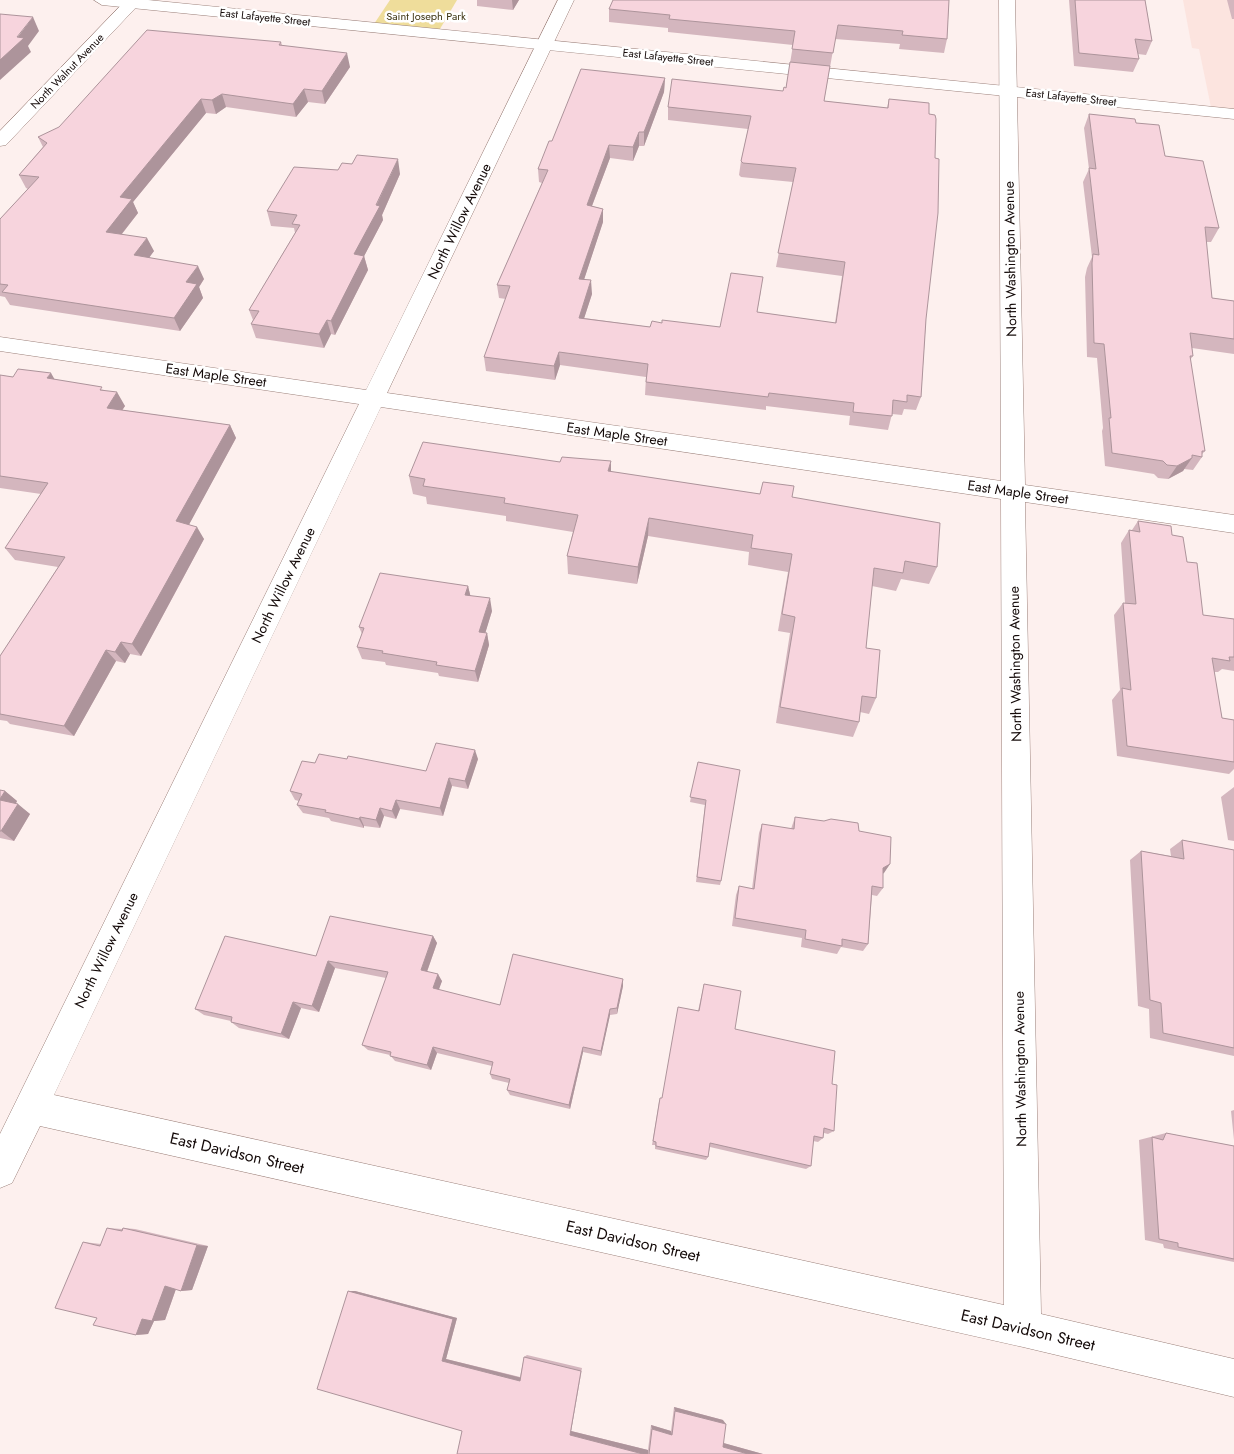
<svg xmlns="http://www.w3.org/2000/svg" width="1234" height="1454" viewBox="0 0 1234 1454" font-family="Jost,sans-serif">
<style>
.built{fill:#fce4df}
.green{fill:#efdd9b}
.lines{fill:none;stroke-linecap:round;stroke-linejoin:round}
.minor-casing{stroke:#9b807a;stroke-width:1}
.secondary-casing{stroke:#9b807a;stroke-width:1}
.minor{fill:#fff;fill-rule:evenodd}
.secondary{fill:#fff;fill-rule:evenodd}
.wall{fill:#d4b6be}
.shaded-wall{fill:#ad949b}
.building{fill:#f7d4dd;stroke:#ad949b}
.labels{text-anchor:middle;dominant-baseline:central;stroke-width:5;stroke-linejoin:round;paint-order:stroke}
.far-park-label{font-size:11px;fill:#3d3412;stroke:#fff}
.far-street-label{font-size:11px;fill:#130908;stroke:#fff}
.street-label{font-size:14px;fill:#130908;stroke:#fff}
.near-street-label{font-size:16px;fill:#130908;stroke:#fff}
</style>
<rect width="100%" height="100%" fill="#fdf0ee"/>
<!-- built -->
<path class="built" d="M1183,0h51v114l-22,-2 -13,-63 -7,-1z"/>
<!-- green -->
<path class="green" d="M390,0h67l-20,34 -65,-7z"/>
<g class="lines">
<defs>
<path id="minor" d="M126,0h17l-137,145 -6,1v-15z
M558,0h16l-187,393 614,88 -2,-481h16l10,485 209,30v18l-209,-31 16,812 193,45v38l-211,-50 -983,-221 -28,57 -12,5v-54l359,-730 -359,-53v-14l366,53zM381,407l620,92 3,806 -950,-210z"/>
<path id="secondary" d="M94,0h54l1086,109v10l-1132,-114z"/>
</defs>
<!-- minor casing -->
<use href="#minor" class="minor-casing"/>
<!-- secondary casing -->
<use href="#secondary" class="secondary-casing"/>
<!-- minor -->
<use href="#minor" class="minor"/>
<!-- secondary -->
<use href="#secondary" class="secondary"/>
</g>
<!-- wall -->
<path class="wall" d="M477,0h42l-6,10 -36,-4z
M949,0l-2,39 -3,14 -45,-4 1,-5 -65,-5 -11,62 63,7 2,-9 40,15 -3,205 -5,78 -5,13 -12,-1 -2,6 -10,-1 -4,16 -39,-5 1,-9 -84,-10v4l-121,-15 1,-18 -86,-12 -5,15 -69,-9 -2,-14 22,-58 -7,-1 -2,-13 45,-102 -3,-1 -1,-13 14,-28 113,-63 -1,14 -20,54h-5l-6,15 -23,-3 -18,48 11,3v13l-19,57 8,15 -8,24 66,9h70l41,-36 -4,21 78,11 7,-47 -66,-9 17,-85 -52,-5 -2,-2 2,-14 7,-32 -80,-9v-13l115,-16 3,-3 7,-43 -125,-13v-4l-59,-6v-13z
M1069,0h76l7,41 -6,14 -8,-1 1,5 -6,13 -59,-6z
M1227,0h7v19h-2z
M281,42l1,3 68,22 -25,37 -17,-2 -12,15 -70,-10 -10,7 -10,-1 -73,89 5,11 -16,21 32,17 -5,6 55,22 -5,8 4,11 -23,33 -170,-26 -5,-8 -5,-1v-77l28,-30 -2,-1 -7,-13 24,-28 -5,-10z
M1089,114l47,9 29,33 54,72 -8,14h-5l6,56 22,3v53l-42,-6 1,8 -3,4 15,91 -3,3v3l-9,13 -9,-1 -1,2 -15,8 -10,-1 -4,-4 -49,-8 -3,-35 1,-3 -6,-70 -10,-1 -2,-80 2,-9 5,-11 -9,-75 6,-13 -5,-41z
M400,174l-18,41 1,5 -19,36 4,14 -33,65 -4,-1 -7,14 -68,-10 -5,-14 2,-4 -4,-10 46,-77 -1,-5 -23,-2 -4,-15z
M0,375l13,2 41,2 50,11 21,16 -3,4 108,15 6,13 -47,86 15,15 -30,56 -33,61 -11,-2 -5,9 -9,-2 -42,75 -64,-12 -3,-3 -7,-1v-64l58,-89 -43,-7 -10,-12 36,-54 -41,-6z
M611,472l149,22 32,3 145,70 -8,17 -28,-5 -5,12 -24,-5 -6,62 10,50 -7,16 -9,-2 -1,10 -6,15 -77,-14 14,-90 -12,-2 10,-59 -40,-7 1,-13 -101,-16 -11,48 -69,-10 -1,-18 6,-24 -67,-11v-5l-79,-12 -1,-7 -13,-3 -4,-18z
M1138,521l34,14 15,27 16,53 31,4v52l-12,-2 -4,3h-4l8,46 12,2v49l-5,5 -112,-18 -5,-56 8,-10 -6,-75 9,-12h2l-4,-60 8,-13h3z
M468,586l2,9 22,16 -7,22h2l2,12 -11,37 -39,-6 -1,-3 -52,-8 -1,-3 -23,-3 -5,-12 5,-13 -3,-7z
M347,759l79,12 52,-12 -10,30 -16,-3 -9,30 -43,-7 -4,10 -12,-3 -4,12 -16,-2v2l-33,-7 -2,-3 -26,-5 -6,-8 2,-4 -4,-1 -5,-9 25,-28z
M698,762l23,119 -1,4 -24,-3 9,-77 -15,-3z
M1234,787v54l-6,-1 -7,-43z
M0,790l5,1 12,10 -1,3 14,10 -16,27 -14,-3z
M795,817l64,14 31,33 -7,9v15l-6,8 -5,-1 -4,49 -5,7 -22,-4 -4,7 -36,-7 1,-9 -70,-12 4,-31 3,-9 13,3 7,-56 3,-9 29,5z
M1182,840l52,10v206l-84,-18 -1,-29 -11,-3 -8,-146 11,-9 30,5 -1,-7z
M433,936l4,7 -10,29 15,9 -4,9 62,15 123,-26v7l-6,28 -7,1 -9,41 -18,-4 -13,57 -60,-14 -3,-5 2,-7 -17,-4 -2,-5 2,-8 -55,-13 -6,17 -36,-9 -5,-6 -22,-5 -6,-5 24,-67 -51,-10 -16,44 -18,-4 -12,31 -50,-11 -8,-6v-1l-27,-6 -9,-6 121,-53z
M704,984l31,45 97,55 2,47 -6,3 -4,-1 -1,5 -5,4 -5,-1 -2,25 -5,3 -96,-22 -2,10 -2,3 -51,-11v-4h-3l7,-43 3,-4 36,-87z
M1234,1110v30l-3,-29z
M1166,1133l68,13v116l-70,-14 -1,-4 -18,-4 -6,-100z
M107,1228l15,1 1,-1 12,1 73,17 -16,44 -11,1 -5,-2 -11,31 -11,1 -6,13 -12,1 -39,-17 -14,-76 18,2z
M348,1291h7l102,27 -11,41 74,18 4,-20 3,-2 55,13 -11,63 77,19 3,-25 20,6 3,-24 49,13v23l40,11h-306l5,-23z"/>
<!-- shaded-wall -->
<path class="shaded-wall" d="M512,0h7l-6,10z
M33,17l6,14 -11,15 3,6 -31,28v-20z
M347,53l3,14 -25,37 -3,-13z
M665,78l-1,14 -20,54v-14z
M304,89l4,13 -12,15 -3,-13z
M222,94l4,13 -10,7 -4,-14z
M201,99l5,14 -73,89 5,11 -25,32 -7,-13 14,-35z
M639,132v14l-6,15v-14z
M609,145l1,13 -23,61v-14z
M398,159l2,15 -18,41 1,5 -23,44 4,-8 4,14 -33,65 -4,-14 23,-67z
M603,209v13l-23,70 -1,-13z
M147,238l7,13 -13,18 -7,-14z
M198,266l6,13 -5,8 4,11 -23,33 -6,-13 12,-36z
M591,280l1,14 -12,37 -1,-13z
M327,320l4,14 -7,14 -5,-14z
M559,352l1,13 -5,15 -1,-14z
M51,373l8,14 -12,-9z
M117,392l8,14 -10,15 -8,-13z
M230,425l6,13 -52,96 -8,-13z
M1192,458l-9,13 -15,8 9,-13z
M611,461v18l-3,-8z
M649,518l-1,18 -11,48 1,-17z
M197,527l7,12 -63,117 -9,-12z
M468,586l3,12 -6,-3z
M490,598l2,13 -10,33 -3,-12z
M487,633l2,12 -11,37 -3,-11z
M121,642l9,12 -5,9 -10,-11z
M106,650l10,11 -42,75 -10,-10z
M475,750l3,9 -10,30 -3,-8z
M449,778l3,8 -9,30 -3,-8z
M5,791l12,10 -5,9 -12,-9v-2z
M396,800l4,9 -4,10 -4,-8z
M18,804l12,10 -16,27 -13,-10z
M380,808l4,8 -4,12 -4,-8z
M360,817l4,9v2l-5,-9z
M890,864l-6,9 -6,4 5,-9z
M433,936l4,7 -12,34 -4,-7z
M328,961l7,7 -16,44 -7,-6z
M438,974l4,7 -5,14 -4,-7z
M623,979v7l-6,28v-6z
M293,1002l8,6 -12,31 -8,-5z
M610,1009v6l-9,41v-5z
M433,1047l4,6 -6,17 -4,-5z
M583,1047v5l-13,57 -1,-4z
M197,1245l11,1 -16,44 -11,1z
M165,1286h12l-12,34 -11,1 -6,13 -12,1 6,-16z
M348,1291h7l102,27 -11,41 76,19 -2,3 -78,-20z
M582,1368l-11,63 77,19v4h-5l-73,-19z
M674,1407l49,13 3,4 -51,-13z
M651,1425l20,6 1,4 -20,-6z
M720,1442l43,12h-15l-25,-7z"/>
<!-- building -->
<path class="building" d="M613,0h336l-2,39 -45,-4 1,-4 -65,-6 -5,28 -41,-4 3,-18 -126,-12 1,-4 -61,-6z
M1075,0h70l7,41 -17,-2 4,20 -60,-6z
M0,14l33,3 -16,20 7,1 -24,22z
M147,30l134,12 -2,3 68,8 -25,38 -18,-2 -11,15 -71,-10 -10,6 -11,-1 -81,98 12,2 -26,33 41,6 -13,17 64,11 -12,16 11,2 -23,34 -172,-26 6,-7 -8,-1v-65l39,-42 -20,-2 28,-32 -9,-6 21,-10z
M790,62l40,4 -6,35 64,7 1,-9 40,4v11l6,1 1,4 -1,39 4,1 -1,54 -12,106 -5,78 -14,-2v7l-14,-2 -1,16 -39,-4 1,-9 -85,-10 -1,4 -122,-15 2,-18 -89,-12 -5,14 -70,-9 26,-71 -13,-1 51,-115 -10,-1 11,-28h3l29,-72 84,9 -21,54h-5l-6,15 -24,-2 -22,60 16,4 -24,70 12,1 -12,38 71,9 2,-6 10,2v-3l58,7 11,-54 32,4 -6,35 79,11 9,-61 -67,-9 18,-85 -53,-5 -2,-2 10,-45 -83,-9 4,-28 111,12 1,-4 2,1z
M1089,114l46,5 1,4 23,2 6,31 38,5 16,67 -14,-1 7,71 22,3v38l-44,-6 3,23h-3l15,95h-3v6l-10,-2v3l-15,8 -10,-1 -4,-4 -51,-8 -3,-35h2l-7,-74 -10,-1 -2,-80 1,-9 6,1 -10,-87 7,1z
M357,155l41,4 -22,46 4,1 -26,48 10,2 -33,65 -4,-1 -8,14 -68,-10 8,-13 -10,-1 51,-85 -8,-1 5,-9 -30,-4 27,-44 44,3 4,-7 10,1z
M18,369l33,4 -4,5 55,9 -2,3 17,2 -10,16 123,17 -54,96 21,6 -31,56 -34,61 -11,-2 -6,10 -9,-2 -42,76 -64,-12v-58l65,-99 -60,-9 43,-65 -48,-7v-101l13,2z
M423,442l137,20 2,-5 49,4 -3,10 152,23 3,-12 31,4 -2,11 148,26 -3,44 -32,-6 -2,12 -29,-5 -8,80 14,2 -4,48 -14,-2 -3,26 -79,-15 15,-90 -13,-3 10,-60 -41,-6 2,-13 -104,-17 -11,49 -71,-11 11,-41 -74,-12 1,-5 -82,-12 2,-7 -16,-3z
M1138,521l33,5 1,9 11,2 4,25 10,1 6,52 31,4v38h-5l1,4 -18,-3 10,60 12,2v42l-107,-16 -5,-58 9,2 -8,-87 13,1 -7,-74 11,2z
M380,573l88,13 -3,9 25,3 -11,34 8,1 -12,38 -39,-6 1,-3 -55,-9 1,-2 -26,-4 7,-19 -5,-1z
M436,743l39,7 -10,31 -16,-3 -9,30 -44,-8 -4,11 -12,-3 -4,12 -16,-3 -1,2 -34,-7 1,-2 -29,-5 5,-11 -12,-3 12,-30 13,2 4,-9 28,5 1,-3 78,15z
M698,762l42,8 -19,111 -24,-4 9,-77 -16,-3z
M0,790l5,1 -5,8z
M0,800l18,4 -17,27h-1z
M795,817l29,4 7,-2 27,4 1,8 32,6 -1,27 -7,4v20l-11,-2 -4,58 -26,-5v7l-37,-7 1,-9 -71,-12 4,-32 15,3 8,-65 32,5z
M1182,840l52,10v198l-71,-15 -2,-30 -11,-3 -9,-149 43,8z
M330,916l103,20 -12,34 17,4 -5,14 67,17 13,-51 110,25 -6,29 -7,1 -9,42 -18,-4 -14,58 -62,-15 3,-11 -20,-5 3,-12 -60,-15 -6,18 -37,-9 1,-4 -29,-7 26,-73 -60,-11 -16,45 -19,-4 -12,32 -50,-12 1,-5 -37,-8 30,-73 91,20z
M704,984l37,7 -6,38 100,22 -3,33 5,1 -3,46 -10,-3 -1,10 -9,-2 -3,30 -101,-23 -2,14 -52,-11v-4l-3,-1 7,-43h2l16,-91 21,4z
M1166,1133l68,13v113l-56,-12v-4l-19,-4 -7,-102 11,3z
M107,1228l15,3 1,-3 74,17 -16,46 -16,-5 -13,35 -10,-2 -6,16 -43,-10 4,-7 -42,-10 28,-66 17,4z
M348,1291l105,28 -11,42 78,20 4,-24 57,14 -11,64 73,19h-186l5,-23 -145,-42z
M675,1411l51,13 -3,23 25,7h-99l3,-25 20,6z"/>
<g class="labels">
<!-- far-park labels -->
<g class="far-park-label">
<text x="426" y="16">Saint Joseph Park</text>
</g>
<!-- far-street labels -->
<g class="far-street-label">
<text transform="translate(265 17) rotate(6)">East Lafayette Street</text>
<text transform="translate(668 57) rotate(6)">East Lafayette Street</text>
<text transform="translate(67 71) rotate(-46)">North Walnut Avenue</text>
<text transform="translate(1071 97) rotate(6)">East Lafayette Street</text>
</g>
<!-- street labels -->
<g class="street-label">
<text transform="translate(459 221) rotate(-64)">North Willow Avenue</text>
<text transform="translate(1010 259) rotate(-91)">North Washington Avenue</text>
<text transform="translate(216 375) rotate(8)">East Maple Street</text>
<text transform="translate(617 434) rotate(8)">East Maple Street</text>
<text transform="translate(1018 492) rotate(8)">East Maple Street</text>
<text transform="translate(283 585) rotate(-64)">North Willow Avenue</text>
<text transform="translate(1015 664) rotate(-91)">North Washington Avenue</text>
<text transform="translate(106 950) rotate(-64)">North Willow Avenue</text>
<text transform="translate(1020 1069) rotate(-91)">North Washington Avenue</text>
</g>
<!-- near-street labels -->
<g class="near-street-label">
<text transform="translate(237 1153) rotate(13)">East Davidson Street</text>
<text transform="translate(633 1241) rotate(13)">East Davidson Street</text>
<text transform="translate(1028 1330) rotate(13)">East Davidson Street</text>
</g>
</g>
</svg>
